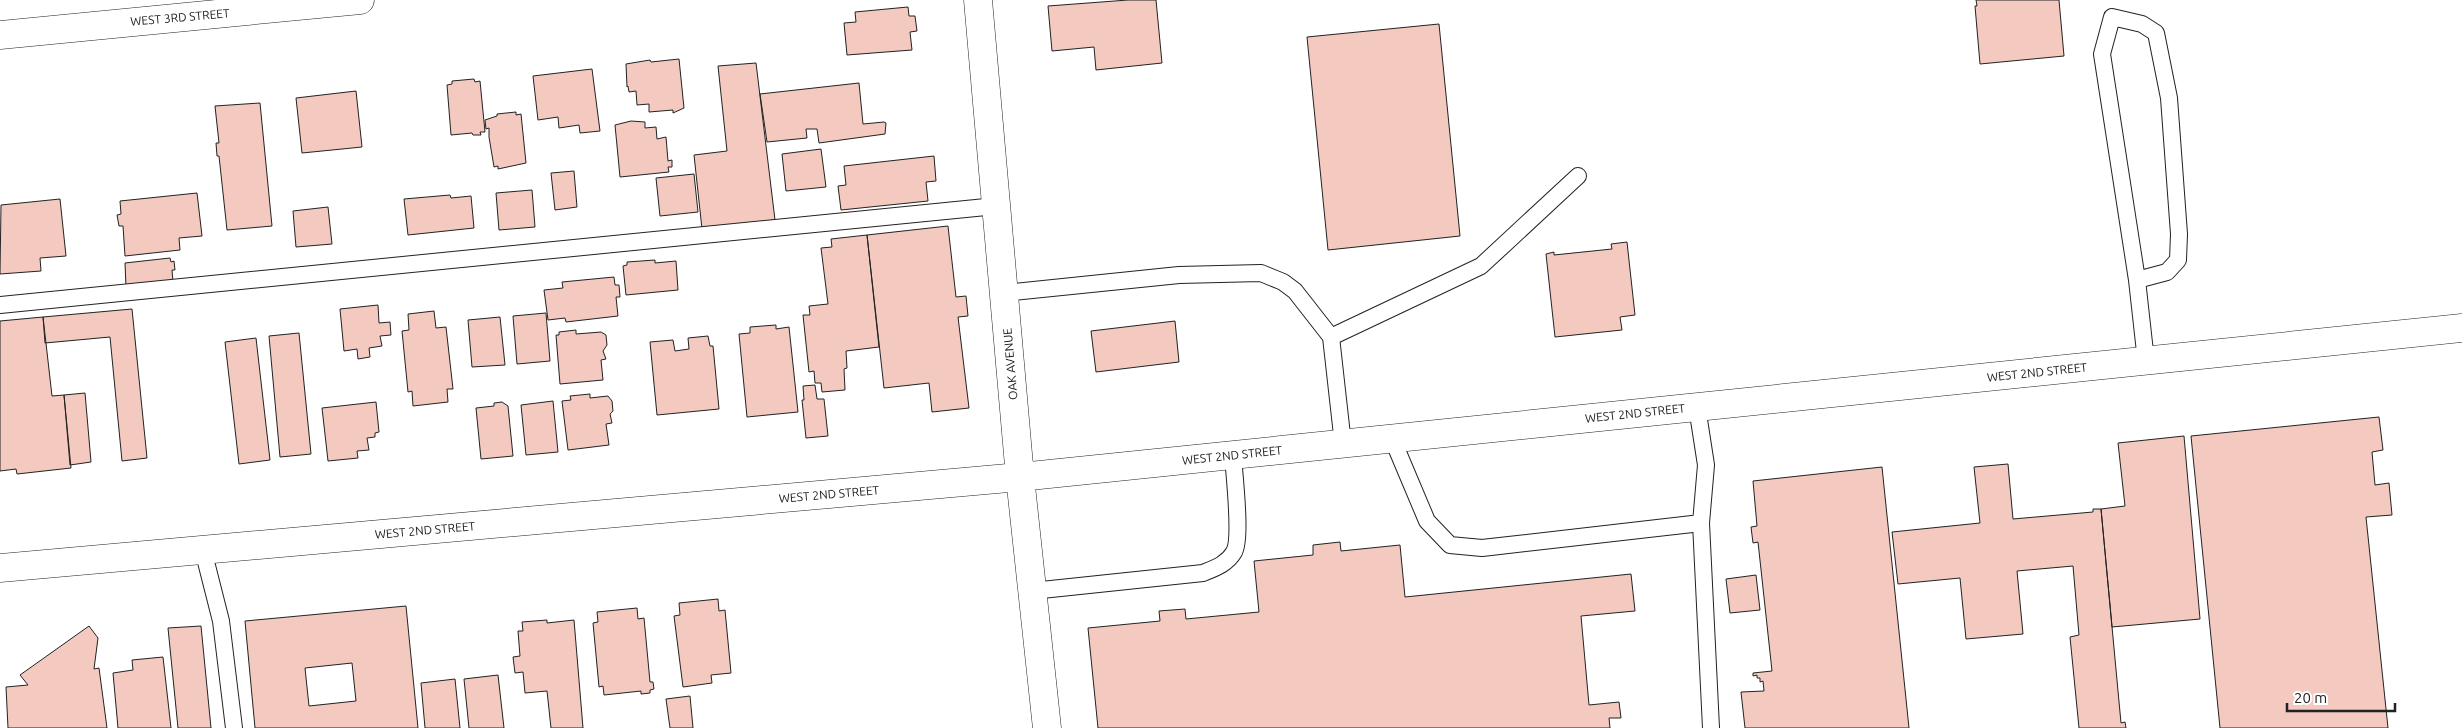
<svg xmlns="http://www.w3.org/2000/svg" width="2462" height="728" viewBox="0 0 2462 728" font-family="Ubuntu,sans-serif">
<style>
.building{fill:#f3c9c0;stroke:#222;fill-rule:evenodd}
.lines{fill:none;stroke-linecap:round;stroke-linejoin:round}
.lane-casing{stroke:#222;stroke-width:18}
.street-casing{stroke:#222;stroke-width:29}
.lane{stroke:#fff;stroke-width:16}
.street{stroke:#fff;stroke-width:28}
.labels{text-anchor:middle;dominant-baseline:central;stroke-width:4;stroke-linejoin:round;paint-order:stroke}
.street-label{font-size:12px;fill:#222;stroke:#fff}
</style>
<rect width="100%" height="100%" fill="#fff"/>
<!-- building -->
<path class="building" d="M1128,0h28l6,63 -66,7 -2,-23 -42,4 -4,-45z
M1976,0h83l5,56 -84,8 -5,-58h2z
M908,7l1,9h6l2,15 -7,1 2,18 -65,5 -3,-32 12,-1 -1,-10z
M1439,24l21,212 -132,14 -21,-213z
M679,59l5,49 -11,5v-3l-24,2v-8l-12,1 -1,-14 -7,1 -1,-6 -1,1 -1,-23 24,-4 1,2z
M756,63l19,157 -73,9 -8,-74 33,-4 -9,-85z
M592,69l8,62 -20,2 -1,-8 -20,3 -1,-11 -20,3 -5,-44z
M474,79l1,3 5,-1 5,51h-5l1,3h-8l-1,-2 -21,2 -4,-50 5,-1v-3z
M859,83l4,41 21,-2 2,1 -1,11 -66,9 -2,-14h-11l1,9 -40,4 -7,-48z
M356,91l6,56 -60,6 -6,-55z
M260,103l12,123 -45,4 -8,-74h-2l-1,-13h3l-4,-37z
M516,112v3l5,-1 5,49 -28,6v-3l-4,1 -5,-30v-9l-3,1 -1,-9 12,-4v-2z
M631,121l14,1v6l11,-1 1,12 9,-2 2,24 4,-1v7h-4l1,5 -49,5 -5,-52z
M821,149l5,38 -40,4 -4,-37z
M934,156l2,25 -10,1 2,19 -87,9 -3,-24 8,-1 -2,-19z
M574,171l3,36 -22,3 -4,-37z
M694,174l4,38 -38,4 -4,-38z
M532,190l3,37 -36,3 -3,-37z
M197,193l5,43 -23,2 1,12 -55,6 -2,-30h-4l-2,-11 4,-1 -1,-13z
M450,195l1,3 20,-2 3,32 -66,7 -4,-36z
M60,199l6,57 -26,2 1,13 -41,3 1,-69z
M328,207l4,37 -36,3 -3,-36z
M948,226l8,71 10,-1 2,20 -10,1 11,91 -37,4 -3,-29 -45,5 -17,-153z
M867,235l12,112 -33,4 1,17 -3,1 1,21 -23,2 -1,-9h-6l-1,-12 -5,1 -6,-57h7l-1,-9 19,-2 -7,-56 11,-1 -1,-8z
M1627,242l8,73 -15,2 2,13 -67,7 -9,-83 8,-2v3l58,-6 -1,-5z
M170,258l1,4 3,-1 1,9h-3l1,12 -47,5 -1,-24z
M655,260v3l21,-2 2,29 -52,5 -3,-29 4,-1v-3z
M614,277l1,8h4l1,12h-4l2,19 -52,6 -1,-4 -17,2 -4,-30 19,-2 -1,-6z
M378,305l1,18 11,-1 1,13 -11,1 2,10 -13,2 1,9 -12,2 -1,-10 -13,2 -4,-42z
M132,309l15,149 -25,3 -12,-124 -65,6 -2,-26z
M434,311l2,17 10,-1 7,62h-6l1,13 -35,4 -1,-15 -4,1 -6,-61 7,-1 -1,-16z
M546,313l4,48 -33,3 -4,-48z
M43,317l9,79 12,-1 7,73 -54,6 -1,-5 -16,2v-150z
M500,317l5,48 -33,2 -4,-47z
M1175,321l4,41 -83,10 -5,-41z
M776,325v4l13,-2 9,85 -51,5 -8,-83 11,-1v-6z
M576,330v4l25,-2 5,3 1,10 -4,6 3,8 -5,1 2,20 -43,4 -4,-49h3v-3z
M299,333l12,121 -31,3 -11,-121z
M708,336l2,10h3l6,63 -62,6 -7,-73 23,-2 2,11 14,-2 -1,-11z
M256,338l14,122 -31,4 -14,-122z
M815,385l2,14h7l4,37 -22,2 -4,-38h2l-1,-14z
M85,393l6,69 -21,3 -6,-70z
M590,394v4l18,-2 4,5 1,10 -3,3 2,9 -6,1 3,21 -41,5 -6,-49 9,-1 -1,-4z
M553,401l5,51 -32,3 -5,-50z
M376,402l3,30 -4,1v4l-8,1 2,12 -12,1 1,7 -30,3 -6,-53z
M502,402l6,4 5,50 -32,3 -5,-51 18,-2v-3z
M2379,417l4,33 -11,2 3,33 14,-2 3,32 -26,2 22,211h-168l-29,-292z
M2184,436l16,183 -88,8 -11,-118 24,-3 -7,-63z
M2008,464l5,55 80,-7v-3h8l20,214 4,-1 1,6h-47l-9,-91 9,-2 -6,-69 -56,5 6,63 -57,5 -6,-61 -62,6 -6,-52 88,-9 -6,-56z
M1882,467l27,261h-164l-4,-36 23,-1 -1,-10 -3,1v-4h-3v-3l-4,1v-3l19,-2 -14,-129 -5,1 -2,-16 6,-1 -4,-45z
M1340,542l1,9 59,-6 5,52 226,-23 4,37 -54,5 8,89 30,-3 2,16h-12l1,10h-512l-10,-100 72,-7 -1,-10 26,-2 1,10 73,-7 -5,-51 59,-6v-10z
M1756,575l4,35 -30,3 -4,-34z
M718,599l1,12 6,-1 6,63 -20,2 1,8 -29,4 -9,-71 6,-1 -1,-12z
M406,606l12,122h-163l-10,-107zM352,663l4,38 -47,5 -4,-38z
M637,608l1,11 6,-1 6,64h3l1,7 -4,1v3l-9,1v-3l-37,4 -1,-9 -4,1 -6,-64 5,-1 -1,-10z
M547,620v3l27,-3 9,108h-32l-4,-37 -22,2 -2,-21 -8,1 -2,-16 7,-1 -2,-25h5l-1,-9z
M89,626l9,12 -4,31 5,-1 8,60h-99l-2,-41 22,-2 -8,-10z
M201,626l10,102h-33l-10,-100z
M163,657l8,71h-53l-5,-55 20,-3 -1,-10z
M498,675l6,53h-35l-5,-49z
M455,679l5,49h-35l-4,-45z
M690,696l3,32h-23l-4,-29z"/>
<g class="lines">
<defs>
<path id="lane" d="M2137,280l30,-8 11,-12 1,-26 -10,-136 -13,-65 -14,-9 -30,-7 -10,37 35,226 9,81
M1004,293l175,-18 82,-2 22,9 12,9 36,46
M0,305l996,-99
M1392,438l35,83 23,24 32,3 219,-25 5,-58 -9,-58
M1343,444l-12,-107 150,-71 97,-90
M1701,523l10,205
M203,550l18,71 13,107
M1032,591l171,-18c12,-5 24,-9 31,-21 8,-14 0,-78 -1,-97"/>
<path id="street" d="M978,0l42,477 27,251
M0,35l360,-35
M0,568l1020,-91 1442,-149"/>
</defs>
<!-- lane casing -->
<use href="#lane" class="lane-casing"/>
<!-- street casing -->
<use href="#street" class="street-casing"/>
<!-- lane -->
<use href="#lane" class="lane"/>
<!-- street -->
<use href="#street" class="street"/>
</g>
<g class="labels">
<!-- street labels -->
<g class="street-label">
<text transform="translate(180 17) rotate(-5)">WEST 3RD STREET</text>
<text transform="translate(1010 364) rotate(-95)">OAK AVENUE</text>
<text transform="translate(2037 372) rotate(-6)">WEST 2ND STREET</text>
<text transform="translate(1635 413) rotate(-6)">WEST 2ND STREET</text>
<text transform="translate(1232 455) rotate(-6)">WEST 2ND STREET</text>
<text transform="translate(829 494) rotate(-5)">WEST 2ND STREET</text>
<text transform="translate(425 530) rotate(-5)">WEST 2ND STREET</text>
</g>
</g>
<!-- scale -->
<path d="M2287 703v8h108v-8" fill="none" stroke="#222222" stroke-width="2.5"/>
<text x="2294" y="703" font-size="15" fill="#222222" stroke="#ffffff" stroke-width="4" paint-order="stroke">20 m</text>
</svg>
